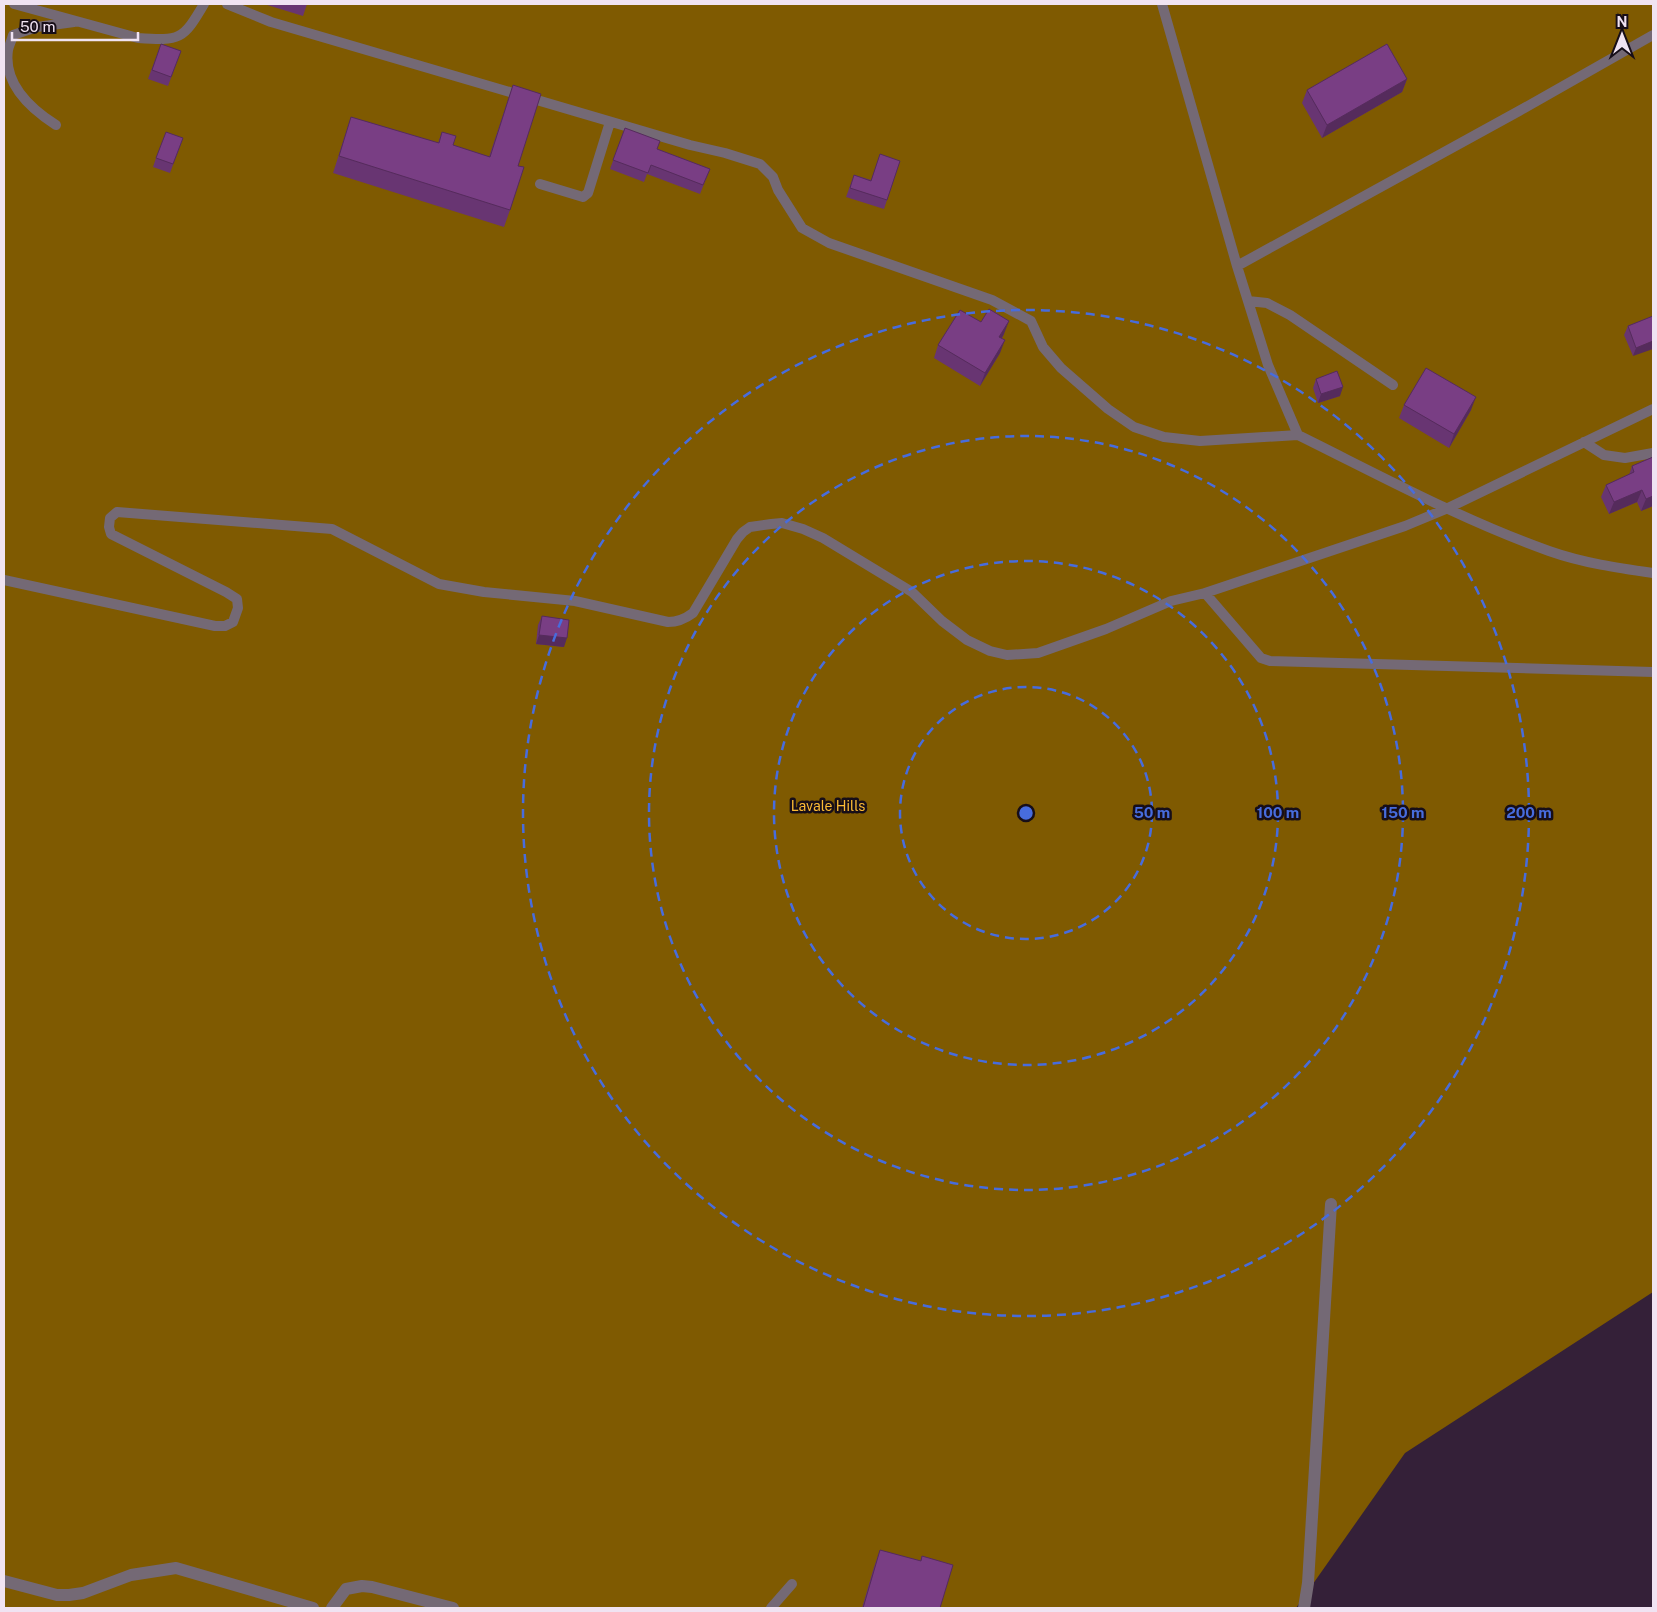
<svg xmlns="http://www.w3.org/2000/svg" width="1657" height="1612" viewBox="0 0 1657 1612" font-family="'Public Sans',sans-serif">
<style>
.forest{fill:#7f5a01}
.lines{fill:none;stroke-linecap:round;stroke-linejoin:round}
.lane{stroke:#746975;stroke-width:10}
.street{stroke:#746975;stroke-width:12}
.wall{fill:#683572}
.shaded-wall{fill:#552b5c}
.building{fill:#793e84;stroke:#552b5c}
.ring{fill:none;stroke:#476cdd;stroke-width:2.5;stroke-dasharray:9 6}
.labels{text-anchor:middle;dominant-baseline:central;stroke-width:5;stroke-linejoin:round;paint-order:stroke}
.park-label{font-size:14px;fill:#fcbb35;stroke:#170e18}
.centre{fill:#476cdd;stroke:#170e18;stroke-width:2.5}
.ring-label{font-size:15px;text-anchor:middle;font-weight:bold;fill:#476cdd;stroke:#170e18;stroke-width:5;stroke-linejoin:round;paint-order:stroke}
</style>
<rect width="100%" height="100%" fill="#342038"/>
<!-- forest -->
<path class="forest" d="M4,4h1649v1288l-248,161 -109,155h-1292z"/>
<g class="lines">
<!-- lane -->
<path class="lane" d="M14,4l124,34c42,3 45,2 66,-34
M227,4l44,18 419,123 35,8 35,11 13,13 5,13 24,38 27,15 163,57 39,21 12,26 18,21 47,41 26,18 30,10 36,4 98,-6
M1162,4l75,262 282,-155 134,-76
M56,125c-25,-16 -53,-41 -48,-75 1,-5 4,-10 5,-15l24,-8 37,-5
M540,184l43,13 5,-4 22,-71
M1237,266l31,99 30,70c83,41 164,85 251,116 34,12 69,17 104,22
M1248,301l19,2 23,12 103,70
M1584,442l20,13 21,3 28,-5
M4,580l211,46h10l8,-4 5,-14 -1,-9 -11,-7 -115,-58 -2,-7 1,-9 7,-6 215,17 107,55 45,8 91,9 93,21c10,0 17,-3 25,-9l44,-74 6,-7 7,-5 21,-3 11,-1 21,6 20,9 89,54 30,29 25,19 23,11 17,4 31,-2 68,-24 65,-28 34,-8 200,-67 41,-17 207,-100
M1205,593l56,65 9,3 383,11
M771,1608l21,-24"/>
<!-- street -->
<path class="street" d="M4,1581l53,14h12l14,-2 48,-18 45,-7 137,40
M332,1608l14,-19 16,-3 10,1 81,21
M1304,1608l4,-25 23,-379"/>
</g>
<!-- wall -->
<path class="wall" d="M264,4h43l-4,12z
M161,44l20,7 -13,35 -20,-7z
M1407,79l-5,13 -80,46 -20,-35 5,-13z
M513,85l5,81 -8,44 -6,17 -171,-54 18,-56 87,26 4,-11 11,13 36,12z
M625,128l32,21 53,20 -10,25 -53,-20 -3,8 -34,-13z
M183,138l-13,35 -17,-6 3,-9z
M900,161l-16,48 -38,-12 8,-22 17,5z
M1653,316l-20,40 -9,-21 4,-9z
M981,322l23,12 -2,4 -2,15 -20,33 -46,-28 4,-13z
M1316,379l24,17 -22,7 -5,-15z
M1404,405l67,5 -22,38 -50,-30z
M1653,457v49l-12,5 -4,-9 -28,12 -8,-17 5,-12 23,-10 3,-9z
M542,616l22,31 -28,-3 2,-19z
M880,1550l40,11 2,-5 18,52h-78l12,-41z"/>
<!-- shaded-wall -->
<path class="shaded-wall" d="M1407,79l-5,13 -80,46 5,-13z
M1009,321l-5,13 -9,16 4,-13z
M1005,340l-5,13 -20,33 5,-13z
M1653,341v8l-20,7 3,-8z
M1343,387l-3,9 -22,7 3,-9z
M1476,397l-5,13 -22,38 5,-14z
M1642,490l-5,12 -28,12 5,-12z
M1653,496v10l-12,5 5,-12z
M539,635l28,3 -3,9 -28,-3z"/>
<!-- building -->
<path class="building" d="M161,44l20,7 -10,26 -19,-7z
M1387,44l20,35 -80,46 -20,-35z
M513,85l28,9 -23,72 6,1 -14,43 -171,-54 12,-39 88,26 3,-11 14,4 -3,9 37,12z
M625,128l35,13 -3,8 53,20 -7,16 -52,-20 -3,8 -35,-13z
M166,132l17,6 -10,26 -17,-6z
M880,154l20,7 -13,39 -37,-12 4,-13 17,6z
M989,309l20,12 -10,16 6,3 -20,33 -47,-28 22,-35 21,12z
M1653,316v25l-17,7 -8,-22z
M1426,368l50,29 -22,37 -50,-29z
M1337,371l6,16 -22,7 -5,-15z
M1653,457v39l-7,3 -4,-9 -28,12 -8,-17 28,-13 -2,-6z
M542,616l27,4 -2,18 -28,-3z
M880,1550l41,11 1,-5 31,9 -13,43h-77z"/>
<!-- distance rings -->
<g class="ring">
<circle cx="1026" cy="813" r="126"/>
<circle cx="1026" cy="813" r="252"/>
<circle cx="1026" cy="813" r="377"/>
<circle cx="1026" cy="813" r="503"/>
</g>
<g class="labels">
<!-- park labels -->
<g class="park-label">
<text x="828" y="806">Lavale Hills</text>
</g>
</g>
<circle cx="1026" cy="813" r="8" class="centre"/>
<g class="ring-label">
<text x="1152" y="818">50 m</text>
<text x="1278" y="818">100 m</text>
<text x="1403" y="818">150 m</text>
<text x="1529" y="818">200 m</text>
</g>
<!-- border -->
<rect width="1657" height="1612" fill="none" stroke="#f0e3f2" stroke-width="10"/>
<!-- north arrow -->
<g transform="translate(1622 35)" stroke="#170e18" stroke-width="4" paint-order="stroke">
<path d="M0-4L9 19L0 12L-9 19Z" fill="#f0e3f2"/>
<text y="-8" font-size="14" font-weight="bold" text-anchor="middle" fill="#f0e3f2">N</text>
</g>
<!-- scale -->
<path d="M12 32v8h126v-8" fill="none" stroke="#f0e3f2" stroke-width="2.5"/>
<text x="20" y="32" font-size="15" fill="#f0e3f2" stroke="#170e18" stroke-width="4" paint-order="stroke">50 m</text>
</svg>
